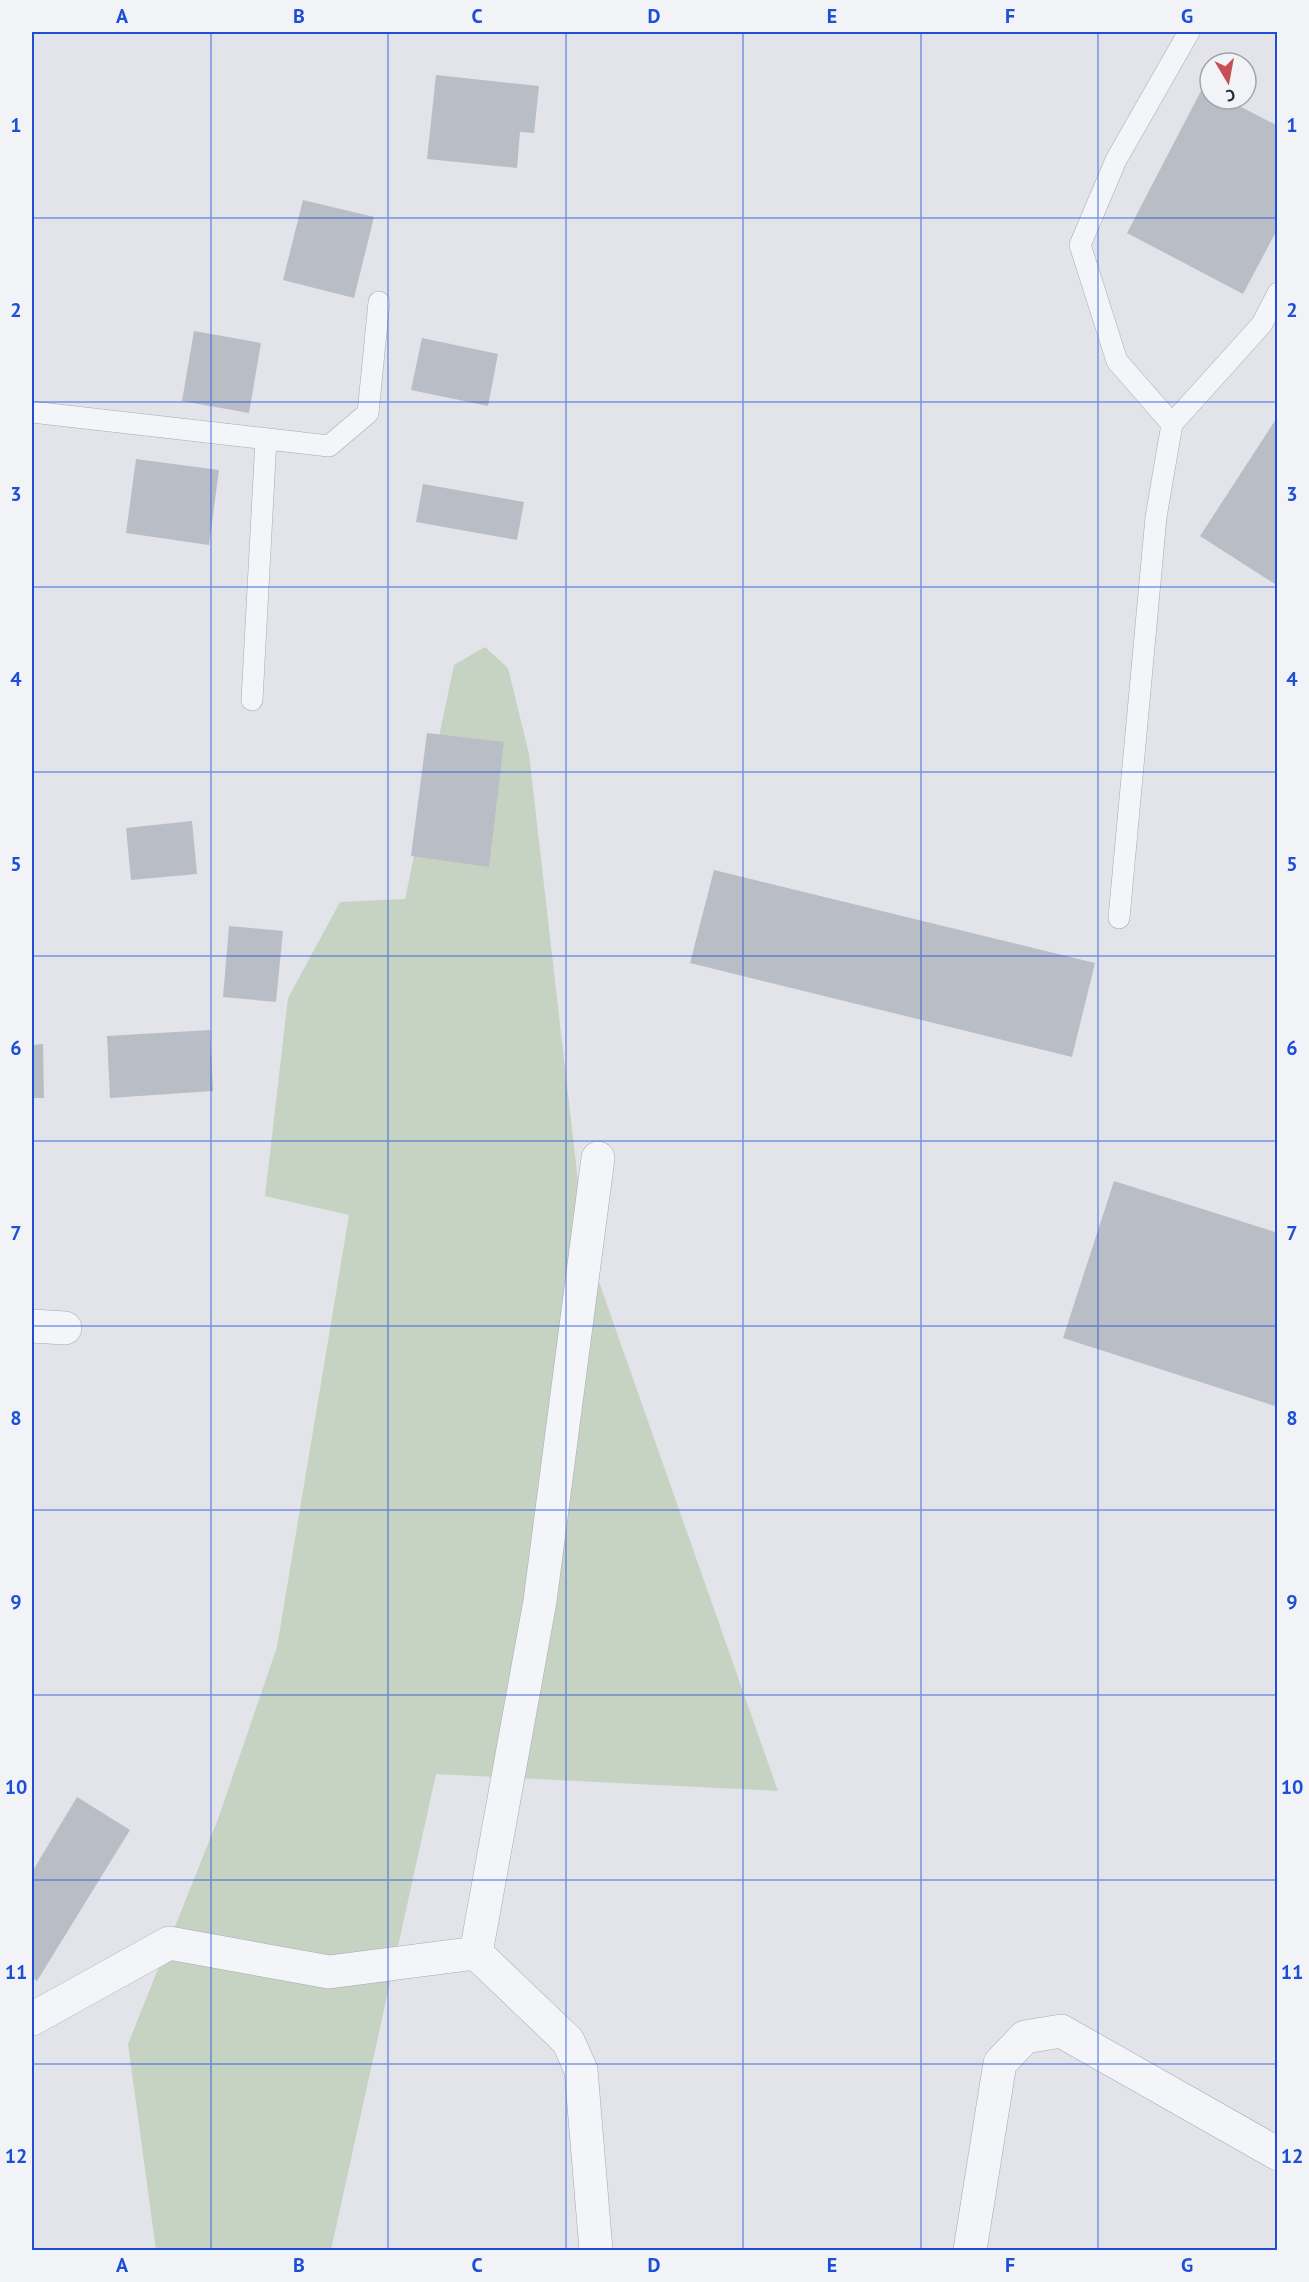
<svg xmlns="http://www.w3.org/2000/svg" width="1309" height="2282" viewBox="0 0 1309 2282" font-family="'PT Sans',sans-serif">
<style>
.green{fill:#c6d3c3}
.building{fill:#b9bdc6}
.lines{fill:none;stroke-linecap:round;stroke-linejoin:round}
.lane-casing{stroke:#a7aab4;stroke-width:22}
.street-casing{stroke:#a7aab4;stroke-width:34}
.lane{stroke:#f4f5f8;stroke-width:21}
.street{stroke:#f4f5f8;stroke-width:33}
.grid{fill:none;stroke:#1d4ed8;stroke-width:1.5;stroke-opacity:0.55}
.neatline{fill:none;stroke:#1d4ed8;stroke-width:2}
.grid-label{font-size:20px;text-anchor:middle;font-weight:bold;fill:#1d4ed8}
</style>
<rect width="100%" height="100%" fill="#e2e4ea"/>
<!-- green -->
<path class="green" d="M485,647l23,21 21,86 56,488 193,549 -342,-17 -105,476h-175l-28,-206 90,-225 59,-172 72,-432 -84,-19 23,-198 52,-96 65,-3 49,-234z"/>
<!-- building -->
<path class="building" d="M436,75l103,11 -5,47 -14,-1 -3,36 -90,-9z
M1203,87l7,4v8h16l52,27v102l-35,66 -116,-61z
M303,200l71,17 -20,81 -71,-18z
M194,331l67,12 -12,70 -67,-12z
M422,338l76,16 -10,52 -77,-16z
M1278,416v170l-78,-50z
M136,459l83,11 -10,75 -83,-12z
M423,484l101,18 -7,38 -101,-18z
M427,733l77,9 -15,125 -78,-11z
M192,821l5,53 -66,6 -5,-52z
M714,870l381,93 -23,94 -382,-94z
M229,926l54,5 -7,71 -53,-5z
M210,1030l3,61 -103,7 -3,-62z
M43,1044l1,54h-12v-53z
M1114,1181l164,52v174l-215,-69z
M77,1797l53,33 -93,151 -5,-3v-106z"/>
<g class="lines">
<defs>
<path id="lane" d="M32,412l297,34 39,-33 11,-111
M1172,424l90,-100 16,-31
M252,700l14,-261
M1119,918l37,-401 16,-93 -55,-63 -37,-116 36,-85 73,-128"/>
<path id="street" d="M32,1326l33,2
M476,1953l92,88 13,29 15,180
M32,2019l137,-76 160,29 147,-19 64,-352 58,-443
M970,2250l30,-187 25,-26 36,-6 217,123"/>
</defs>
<!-- lane casing -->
<use href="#lane" class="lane-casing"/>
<!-- street casing -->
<use href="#street" class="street-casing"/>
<!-- lane -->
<use href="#lane" class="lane"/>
<!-- street -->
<use href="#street" class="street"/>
</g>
<!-- grid -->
<path class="grid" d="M211,32v2218M388,32v2218M566,32v2218M743,32v2218M921,32v2218M1098,32v2218M32,218h1246M32,402h1246M32,587h1246M32,772h1246M32,956h1246M32,1141h1246M32,1326h1246M32,1510h1246M32,1695h1246M32,1880h1246M32,2064h1246"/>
<!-- border -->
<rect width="1309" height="2282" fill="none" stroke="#f1f3f7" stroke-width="66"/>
<!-- north arrow -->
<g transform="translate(1228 81) rotate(170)"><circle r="28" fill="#f1f3f7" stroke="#a2a5ae" stroke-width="1.5"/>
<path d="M0-4.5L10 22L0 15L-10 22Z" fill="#c74e54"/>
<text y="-9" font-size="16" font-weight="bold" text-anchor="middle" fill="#2b3041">С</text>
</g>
<rect x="33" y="33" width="1243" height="2216" class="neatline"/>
<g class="grid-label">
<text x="122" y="23">A</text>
<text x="299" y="23">B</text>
<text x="477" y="23">C</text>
<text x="654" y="23">D</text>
<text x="832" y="23">E</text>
<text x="1010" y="23">F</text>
<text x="1187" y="23">G</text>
<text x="16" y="132">1</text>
<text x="1292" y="132">1</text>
<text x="16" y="317">2</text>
<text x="1292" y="317">2</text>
<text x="16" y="501">3</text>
<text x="1292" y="501">3</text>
<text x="16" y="686">4</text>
<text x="1292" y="686">4</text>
<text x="16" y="871">5</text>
<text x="1292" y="871">5</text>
<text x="16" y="1055">6</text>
<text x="1292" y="1055">6</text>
<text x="16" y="1240">7</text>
<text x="1292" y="1240">7</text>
<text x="16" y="1425">8</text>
<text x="1292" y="1425">8</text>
<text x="16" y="1609">9</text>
<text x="1292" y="1609">9</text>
<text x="16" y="1794">10</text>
<text x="1292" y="1794">10</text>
<text x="16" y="1979">11</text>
<text x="1292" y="1979">11</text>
<text x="16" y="2163">12</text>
<text x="1292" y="2163">12</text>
<text x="122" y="2272">A</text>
<text x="299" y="2272">B</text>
<text x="477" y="2272">C</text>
<text x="654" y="2272">D</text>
<text x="832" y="2272">E</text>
<text x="1010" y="2272">F</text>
<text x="1187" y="2272">G</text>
</g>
</svg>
